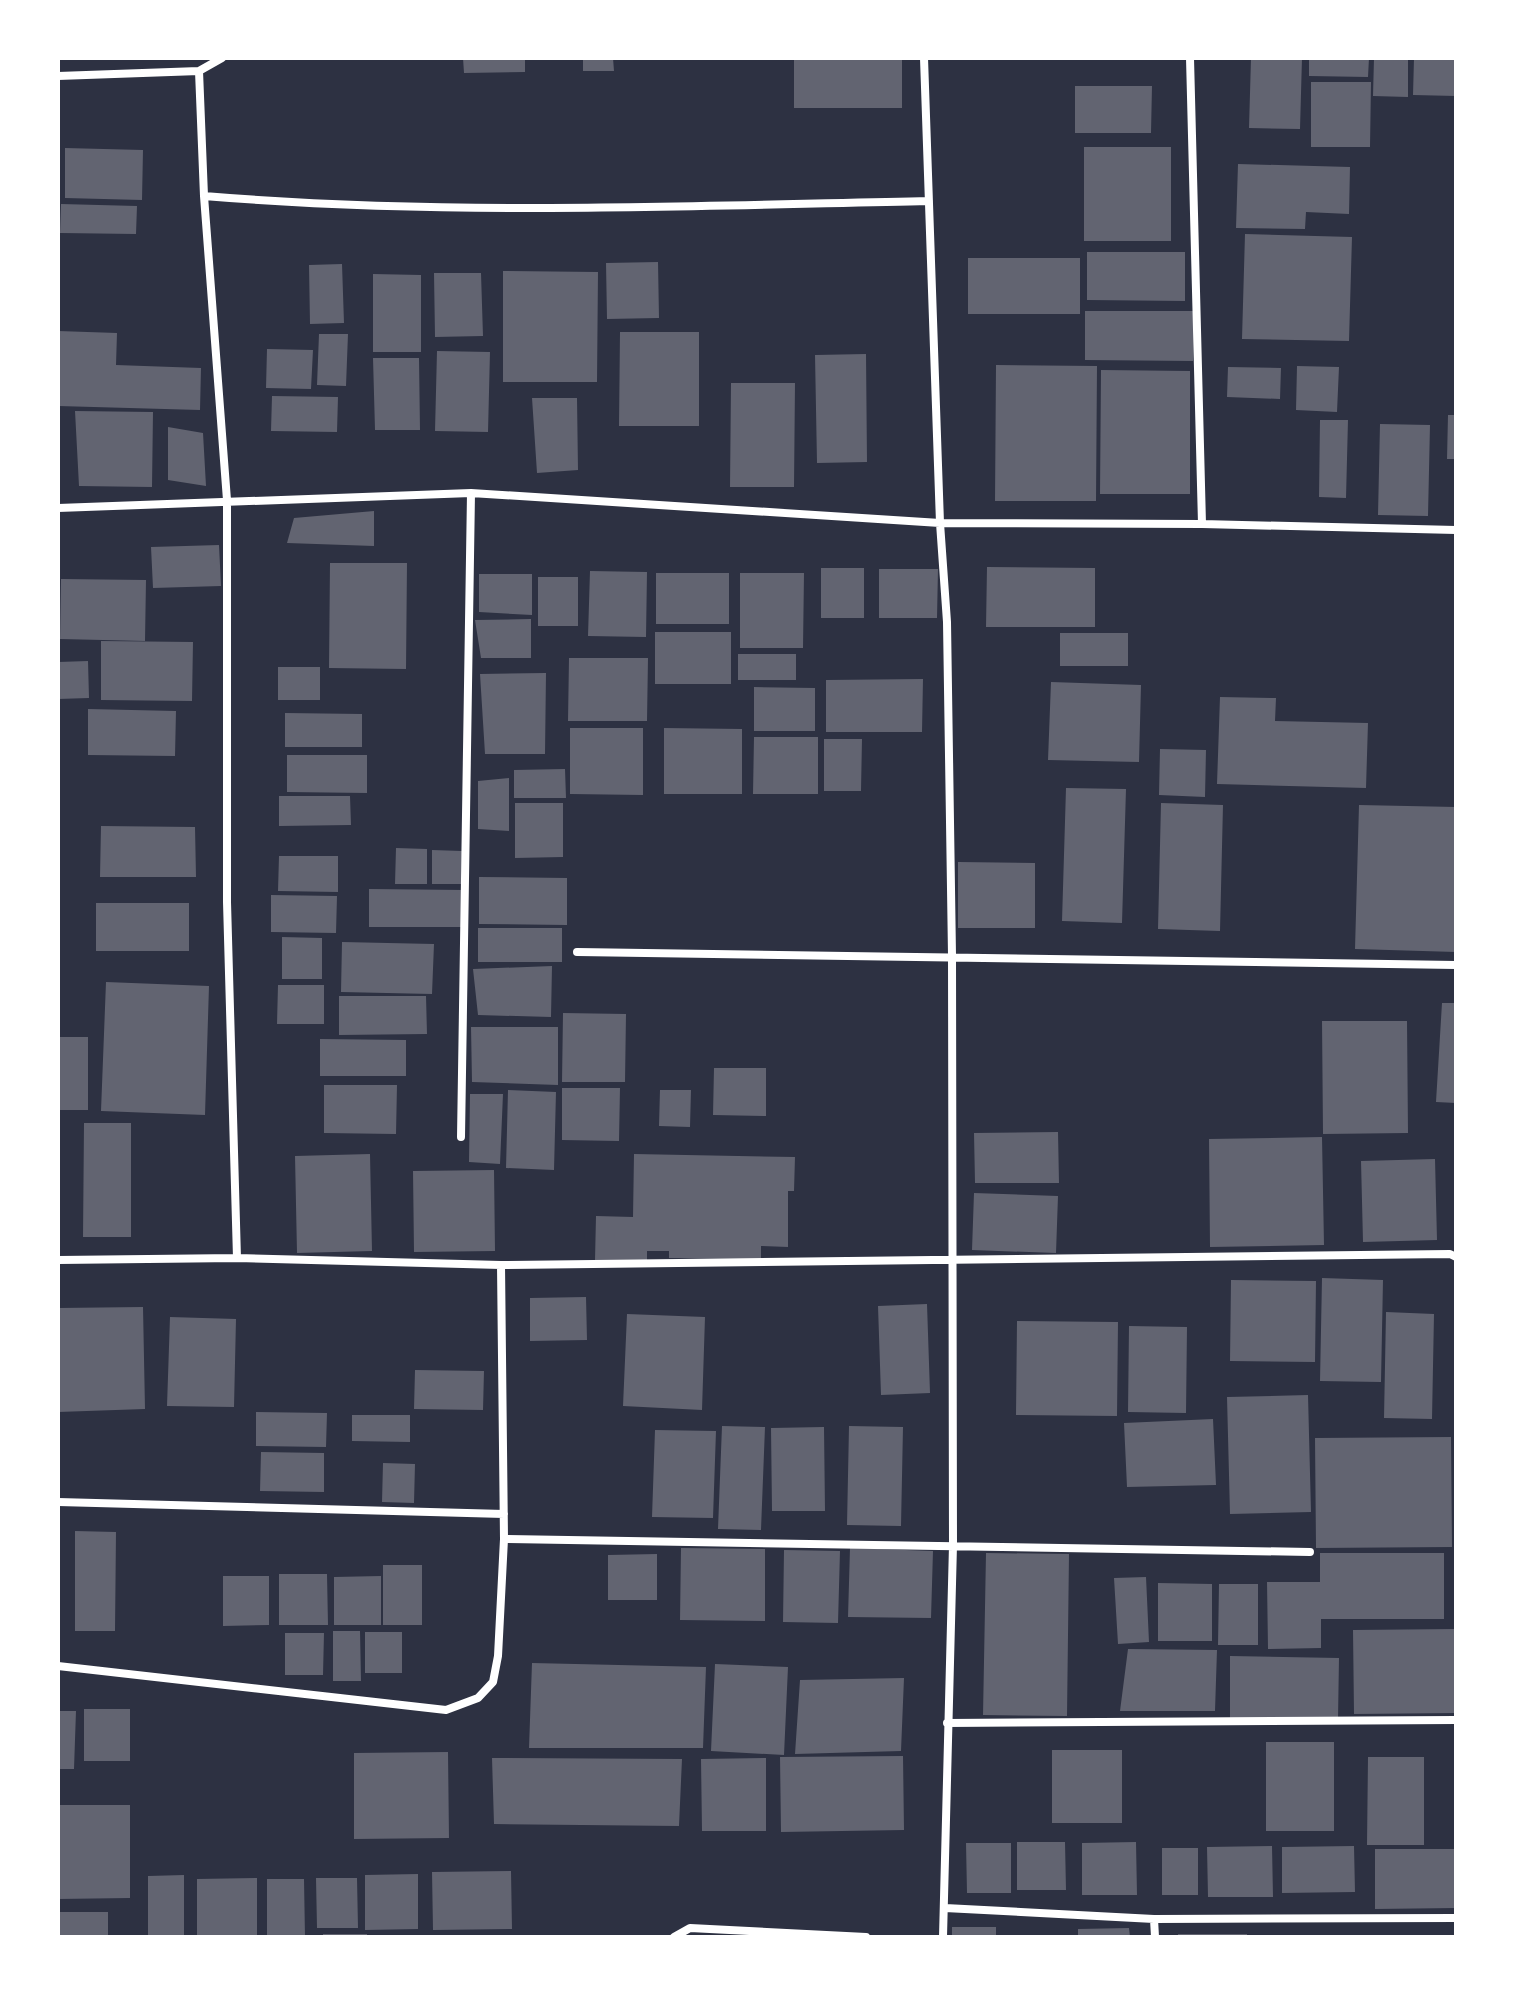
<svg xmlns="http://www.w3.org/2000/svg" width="1514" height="1995" viewBox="0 0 1514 1995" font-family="Arial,sans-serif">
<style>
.building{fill:#626471}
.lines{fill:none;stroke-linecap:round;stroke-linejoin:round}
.minor{stroke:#fff;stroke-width:8}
</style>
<rect width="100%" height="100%" fill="#2d3142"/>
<!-- building -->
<path class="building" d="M463,58h62v14l-61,1z
M583,58h30l1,13h-31z
M1251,58h51l-2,71 -51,-1z
M1309,58h60l-1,19 -59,-1z
M1374,58h34v39l-35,-1z
M1414,58h42v38l-43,-1z
M794,59l108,1v48h-108z
M1311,82h60l-1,65h-59z
M1075,86h77l-1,47h-76z
M1084,147h87v94h-87z
M65,148l78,2 -1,50 -77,-2z
M1238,164l112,3 -1,47 -43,-2 -1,17 -69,-1z
M61,204l76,2 -1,28 -76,-1z
M1245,234l107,3 -3,104 -107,-2z
M1087,252h98v49l-98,-1z
M968,258h112v56h-112z
M658,262l1,56 -52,1 -1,-56z
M342,264l2,59 -34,1 -1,-59z
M503,271l95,1 -1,110h-94z
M434,273h47l2,63 -48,1z
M373,274l48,1v77h-48z
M1085,311h109l-1,50 -108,-1z
M58,331l59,2 -1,32 85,3 -1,42 -142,-4z
M620,332h79v94h-80z
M319,334h29l-2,52 -29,-1z
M267,349l46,1 -2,39 -45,-1z
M437,351l53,1 -2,80 -53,-1z
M866,354l1,108 -50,1 -2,-108z
M373,358h46l1,72h-45z
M996,365l101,1 -1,135h-101z
M1297,366l42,1 -2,45 -41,-2z
M1228,367l53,1 -1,31 -53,-2z
M1101,370l89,1v123h-90z
M731,383h64l-1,104h-64z
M272,396l66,1 -1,35 -66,-1z
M532,398h45l1,72 -41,3z
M75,411l78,1 -1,75 -73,-1z
M1448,415h8v44h-9z
M1320,420h28l-2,78 -27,-1z
M1380,424l50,1 -2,91 -50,-1z
M168,427l35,6 3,53 -38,-6z
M374,511v35l-87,-3 7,-25z
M219,545l2,41 -68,2 -2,-41z
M330,563h77l-1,106 -77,-1z
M987,567l108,1v59h-109z
M821,568h43v50h-43z
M879,569h59l-1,49h-58z
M590,571l57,1 -1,65 -58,-1z
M656,573h73v51h-73z
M740,573h64l-1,75h-63z
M479,574h53v41l-53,-3z
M538,577h40v49h-40z
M61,579l85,1 -1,61 -85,-2z
M531,619v39h-50l-6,-38z
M655,632h76v52h-76z
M1060,633h68v33h-68z
M101,641l92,1 -1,59 -91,-1z
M738,654h58v26h-58z
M569,658h79l-1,63h-79z
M88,661l1,37 -31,1v-37z
M278,667h42v33h-42z
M546,673l-1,81h-60l-5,-80z
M923,679l-1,53h-96v-52z
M1051,682l90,3 -2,77 -91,-2z
M754,687l61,1v43h-61z
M1220,697l56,1 -1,23 93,2 -2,65 -149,-4z
M88,709l88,2 -1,45 -87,-1z
M285,713l77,1v33h-77z
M570,728h73v67l-73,-1z
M664,728l78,1v65h-78z
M754,737h64v57h-65z
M824,739h38l-1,52h-37z
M1160,749l46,1 -1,47 -46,-2z
M287,755h80v38l-80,-1z
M565,769l1,29h-52v-28z
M509,778v53l-31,-2v-48z
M1066,788l60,1 -4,134 -60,-2z
M279,796h71l1,29 -72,1z
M515,803h48v54l-48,1z
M1161,803l62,2 -3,126 -62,-2z
M1359,805l97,2v145l-101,-3z
M101,826l94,1 1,50h-96z
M396,848l31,1v35h-32z
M432,850l30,1 -1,33h-29z
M279,856h59v36l-60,-1z
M958,862l77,1v65h-77z
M479,877l88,1v47l-88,-1z
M369,889l95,1 -1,37h-94z
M271,895l66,1 -1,37 -65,-1z
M96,903h93v48h-93z
M478,928h84v34h-84z
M282,937l40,1v41h-40z
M342,942l92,2 -2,50 -91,-2z
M552,966l-1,51 -73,-2 -5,-46z
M106,982l103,4 -4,129 -104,-4z
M278,985h46v39h-47z
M339,996h87l1,38 -88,1z
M1442,1003h14v100l-20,-1z
M563,1013l63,1 -1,68h-63z
M1322,1021h85l1,112 -85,1z
M471,1027h87v58l-86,-3z
M58,1037h30v73h-30z
M320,1039l86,1v36h-86z
M714,1068h52v48l-53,-1z
M324,1085h73l-1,49 -72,-1z
M562,1088h58l-1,53 -57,-1z
M508,1090l48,2 -2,78 -48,-2z
M660,1090h31l-1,37 -31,-1z
M470,1094h33l-3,70 -31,-2z
M84,1123h47v114h-48z
M1058,1132l1,51h-84l-1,-50z
M1322,1137l2,108 -114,2 -1,-108z
M370,1154l2,97 -75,2 -2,-97z
M634,1154l161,3 -1,34h-6v56l-27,-1v13l-92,-1v-7h-22v9h-52l1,-44 37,1z
M1435,1159l2,81 -74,2 -2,-81z
M494,1170l1,81 -81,1 -1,-81z
M974,1193l84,3 -2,57 -84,-3z
M1322,1278l61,2 -2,102 -61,-1z
M1231,1280l85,1 -1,81 -85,-1z
M586,1297l1,43 -57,1v-43z
M927,1304l3,89 -49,2 -3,-89z
M143,1307l2,102 -87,3v-104z
M1386,1312l48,2 -2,105 -48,-1z
M627,1314l78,3 -3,93 -79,-4z
M170,1317l66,2 -2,88 -67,-1z
M1017,1321l101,1 -1,94 -101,-1z
M1129,1326l58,1 -1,86 -58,-1z
M415,1370l69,1 -1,39 -69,-1z
M1308,1395l3,117 -81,2 -3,-117z
M256,1412l71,1 -1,34 -70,-1z
M352,1415h58v27l-58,-1z
M1213,1419l3,66 -89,2 -3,-64z
M722,1426l43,1 -4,103 -43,-1z
M849,1426l54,1 -2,99 -54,-1z
M824,1427l1,84h-53l-1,-83z
M655,1430l61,1 -3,87 -61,-1z
M1451,1437l1,110 -136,1 -1,-110z
M261,1452l63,1v39l-64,-1z
M383,1463l32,1 -1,39 -32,-1z
M75,1531l41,1 -1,99h-40z
M681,1548l84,1v72l-85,-1z
M850,1548l83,3 -2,67 -83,-1z
M784,1550l56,1 -2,72 -55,-1z
M986,1553l83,1 -2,162 -84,-1z
M1320,1553h124v66h-123v29l-53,1 -1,-67h53z
M657,1554v46h-49v-45z
M383,1565h39v60h-39z
M279,1574h48l1,51h-49z
M223,1576h46v49l-46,1z
M381,1576v49h-47v-48z
M1146,1577l3,65 -31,2 -4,-66z
M1158,1583l54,1v57h-54z
M1219,1584h39v61h-40z
M1456,1629v84l-102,1 -1,-84z
M333,1631h27l1,50h-28z
M365,1632h37v41h-37z
M285,1633h39l-1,42h-38z
M1128,1649l89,1 -2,61h-95z
M1230,1656l109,2 -1,61 -108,-1z
M532,1663l174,4 -3,81h-174z
M715,1664l73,3 -4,88 -73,-4z
M904,1678l-3,73 -106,3 5,-74z
M84,1709h46v52h-46z
M58,1711h18l-2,58h-16z
M1266,1742h68v89h-68z
M1052,1750h70v73h-70z
M448,1752l1,86 -95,1v-86z
M903,1756l1,74 -123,2 -1,-75z
M1368,1757h56v88h-57z
M492,1758l190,1 -3,67 -185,-2z
M766,1758v73h-64l-1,-72z
M58,1805h72v93l-72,1z
M1017,1842h48l1,48h-49z
M1136,1842l1,53h-55v-52z
M966,1843h45v50h-44z
M1272,1846l1,51h-65l-1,-50z
M1354,1846l1,46 -73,1v-46z
M1162,1848h36v47h-36z
M1375,1849h81v59l-81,1z
M511,1871l1,58 -79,1 -1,-58z
M418,1874v55l-53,1v-55z
M184,1875v62h-36v-61z
M257,1878v59h-60v-58z
M316,1878h41l1,50h-41z
M267,1879h37l1,58h-38z
M58,1912h50v25h-50z
M952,1927h44v10h-44z
M1129,1928l1,9h-52v-8z
M323,1934h44v3h-44z
M1178,1934h69v3h-69z"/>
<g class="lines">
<!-- minor -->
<path class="minor" d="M924,58l16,465 7,99 5,333 1,590 -10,392
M1190,58l12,466
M199,71l5,125 23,304v402l10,356
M58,76l141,-5 23,-13
M204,196c241,20 484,10 725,5
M58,508l413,-15 469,30 262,1 254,6
M577,952l879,13
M461,1137l10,-644
M58,1260l179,-2 264,7 949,-11 6,3
M58,1502l446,12
M504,1539l806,13
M58,1666l388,44 32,-12 15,-16 5,-26 6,-117 -3,-274
M947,1723l509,-3
M945,1908l209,11 302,-1
M1154,1919l1,18
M674,1937l16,-9 176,9"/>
</g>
<!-- border -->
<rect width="1514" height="1995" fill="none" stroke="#ffffff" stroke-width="120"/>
</svg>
